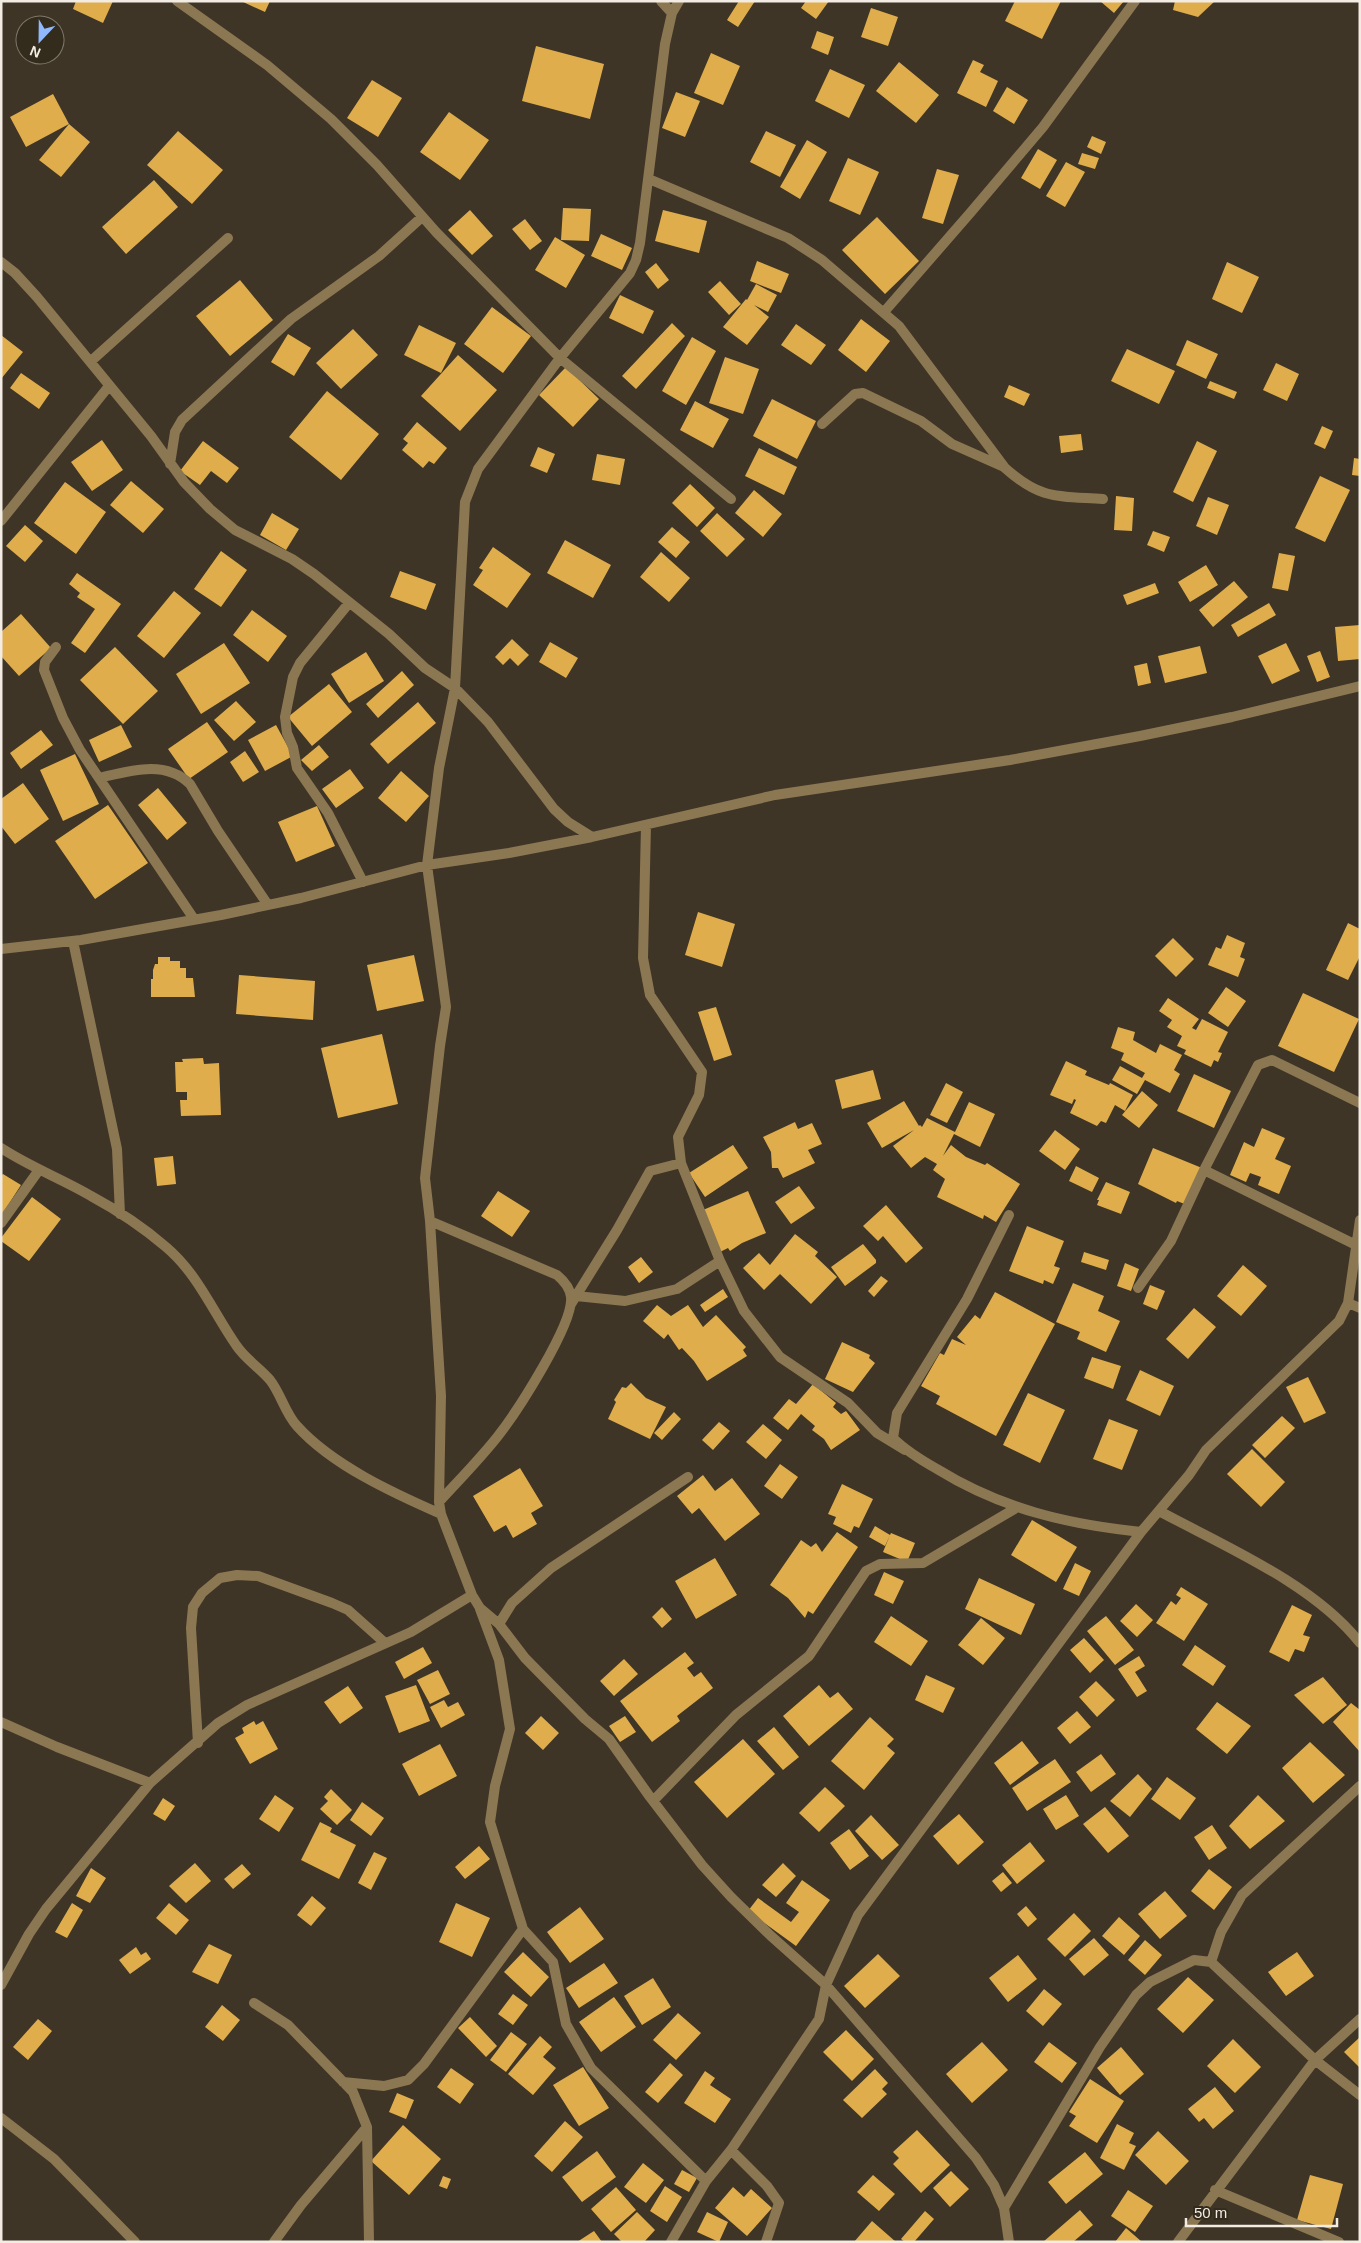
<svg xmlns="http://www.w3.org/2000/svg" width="1361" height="2243" viewBox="0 0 1361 2243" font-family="Arial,sans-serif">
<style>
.building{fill:#e0ad4c}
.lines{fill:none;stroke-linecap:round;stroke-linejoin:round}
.minor{stroke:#8c7753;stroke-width:10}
</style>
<rect width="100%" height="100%" fill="#3e3526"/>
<!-- building -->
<path class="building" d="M76,1h37l-10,22 -30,-14z
M241,1h29l-5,11z
M739,1h16l-17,26 -11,-7z
M806,1h23l-13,18 -15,-11z
M1015,1h46l-19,38 -37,-18z
M1100,1h24l-10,12z
M1175,1h40l-17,16 -25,-7z
M871,8l27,9 -10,29 -27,-9z
M817,31l17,6 -6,18 -17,-7z
M536,46l68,18 -14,55 -68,-18z
M711,53l29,13 -17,39 -29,-12z
M973,60l11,5 -4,7 18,9 -12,26 -29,-14z
M899,62l40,33 -23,28 -40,-32z
M830,69l35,16 -16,33 -34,-17z
M372,80l30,18 -24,39 -31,-19z
M1007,87l21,13 -14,24 -21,-13z
M676,92l24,9 -15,36 -23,-9z
M53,94l16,30 -43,23 -16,-30z
M449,112l40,28 -29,40 -40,-28z
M69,124l21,18 -29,35 -22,-17z
M178,131l45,39 -31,34 -45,-39z
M766,131l30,14 -16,32 -30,-15z
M1092,136l14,6 -5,12 -14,-7z
M807,140l20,12 -27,47 -20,-12z
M1038,149l19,11 -17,29 -19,-11z
M1082,153l17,5 -4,11 -17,-5z
M848,158l31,14 -19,43 -31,-14z
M1066,162l19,10 -20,35 -19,-11z
M937,169l22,6 -16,49 -21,-6z
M154,180l24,27 -52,47 -24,-27z
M563,208l28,1 -2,32 -28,-1z
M470,210l23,26 -21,19 -24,-25z
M663,210l44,11 -8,32 -44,-12z
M877,217l42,44 -34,33 -43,-44z
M525,219l17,22 -12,9 -18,-21z
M601,234l31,14 -10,22 -31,-14z
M555,237l30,18 -19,33 -31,-18z
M757,261l32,13 -8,19 -31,-12z
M1227,262l32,15 -17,36 -30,-14z
M656,263l13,17 -11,9 -13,-17z
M240,280l33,40 -43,36 -34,-40z
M720,281l21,23 -12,11 -21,-23z
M756,284l21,11 -9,17 -14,-7 15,12 -22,28 -24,-18 23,-28 1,1z
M620,295l34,16 -11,23 -34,-16z
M492,307l39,29 -28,37 -39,-29z
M861,319l29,22 -24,31 -28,-22z
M672,323l13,13 -49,53 -14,-13z
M796,324l30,21 -15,20 -30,-20z
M419,325l37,18 -15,30 -37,-18z
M353,329l25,26 -37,34 -25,-26z
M288,334l23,14 -17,28 -23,-14z
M1,335l22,17 -22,27z
M692,337l24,14 -30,54 -24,-14z
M1187,340l31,14 -12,25 -30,-14z
M1127,349l48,22 -16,33 -48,-23z
M458,355l39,35 -37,41 -39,-35z
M725,357l34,12 -16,45 -34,-11z
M1276,363l23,11 -12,27 -24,-11z
M566,367l33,32 -26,28 -34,-32z
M21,373l29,20 -11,16 -29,-21z
M1210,381l27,11 -3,7 -27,-11z
M1009,385l21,9 -6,12 -20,-9z
M327,391l52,43 -38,46 -52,-43z
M772,399l44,22 -19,38 -44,-23z
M695,401l34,18 -16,29 -33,-18z
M417,422l30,26 -13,16 -5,-3 -6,7 -21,-18 6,-7 -5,-4z
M1322,426l11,5 -8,18 -11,-5z
M1081,434l2,16 -22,3 -2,-17z
M102,440l21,30 -31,21 -21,-29z
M203,441l36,27 -12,15 -16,-12 -11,14 -20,-14z
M1197,441l20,10 -24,51 -20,-10z
M538,447l17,7 -8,19 -17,-7z
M759,448l38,19 -13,28 -39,-19z
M597,454l28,5 -5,26 -28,-5z
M1354,458l6,1v17l-8,-1z
M1320,476l30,14 -25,52 -30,-14z
M131,481l33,28 -21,24 -33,-28z
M65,482l41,30 -30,42 -42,-31z
M690,484l25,24 -18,19 -25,-24z
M754,490l28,24 -19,23 -28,-24z
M1116,496l18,2 -2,33 -18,-1z
M1208,497l21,8 -12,30 -21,-9z
M272,513l27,16 -13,21 -26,-15z
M717,513l28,26 -18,18 -27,-26z
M25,525l18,16 -18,21 -19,-16z
M672,527l18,15 -14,16 -18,-16z
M1153,531l17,6 -6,15 -17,-7z
M565,540l46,25 -18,33 -46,-25z
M493,547l38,27 -24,34 -34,-23 10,-15 -4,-2z
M221,551l26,19 -26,37 -27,-18z
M661,552l29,26 -21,24 -29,-25z
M1279,553l16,3 -7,35 -16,-3z
M1206,565l12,20 -28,17 -12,-20z
M400,571l36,13 -10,26 -36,-13z
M77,573l44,31 -36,49 -14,-10 24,-34 -18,-12 3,-4 -11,-9z
M1234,581l14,16 -35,30 -14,-17z
M1155,583l4,10 -32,12 -4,-10z
M174,591l27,22 -37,45 -27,-22z
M1269,603l7,12 -38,22 -7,-12z
M252,610l35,26 -19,26 -35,-27z
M21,614l30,34 -32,28 -18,-20v-24z
M1360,625v34l-22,2 -3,-34z
M512,639l17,16 -11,11 -8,-8 -7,7 -8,-8z
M550,642l28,16 -12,20 -27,-16z
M224,643l26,40 -49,31 -25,-40z
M1286,643l14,28 -28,13 -14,-28z
M1200,646l7,27 -42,10 -7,-27z
M115,647l43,44 -35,33 -43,-44z
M1320,651l10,26 -13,5 -10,-26z
M366,652l18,29 -35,22 -18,-29z
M1147,663l4,20 -13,3 -4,-20z
M402,671l12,14 -36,33 -12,-14z
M329,684l23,28 -40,34 -24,-29z
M236,701l20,21 -22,19 -20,-21z
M418,702l18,21 -48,41 -18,-20z
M207,722l21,30 -39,27 -21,-30z
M121,725l11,22 -33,15 -10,-22z
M276,725l17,31 -28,15 -17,-31z
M41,730l12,15 -32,24 -11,-16z
M319,745l10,12 -17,14 -11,-11z
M245,751l14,21 -16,10 -13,-20z
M75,754l24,50 -36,17 -23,-51z
M350,769l14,19 -28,20 -14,-19z
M401,771l28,25 -23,26 -28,-24z
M23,783l26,36 -34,25 -14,-18v-27z
M158,788l29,35 -20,17 -29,-35z
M108,805l40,58 -53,36 -40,-58z
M317,806l18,40 -39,16 -18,-40z
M698,912l37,12 -13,43 -37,-12z
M1348,923l12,6v27l-12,24 -22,-10z
M1227,935l18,8 -5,14 5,2 -7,18 -30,-12 8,-18 5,2z
M1173,938l21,21 -18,18 -21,-21z
M414,955l10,46 -47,10 -10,-46z
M158,957h12v4h10v7h6v10h7l2,19h-44v-18h2v-9l2,-6h3z
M239,975l76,6 -2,39 -77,-6z
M1226,987l20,14 -18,26 -20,-14z
M1303,993l56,26 -25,53 -56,-26z
M1168,998l31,21 -7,9 4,2 6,-11 26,13 -10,20 4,1 -4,9 -4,-2 -3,7 -27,-13 2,-4 -9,-4 5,-10 -15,-9 5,-7 -13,-9z
M716,1007l16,48 -18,6 -16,-49z
M1118,1027l17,5 -2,8 23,13 4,-9 22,11 -8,15 6,4 -10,19 -25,-13 -8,14 -25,-14 8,-14 22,12 3,-5 -24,-13 3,-7 -13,-5z
M382,1034l16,70 -60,14 -17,-70z
M203,1058l1,6 15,-1 2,52 -40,1 -1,-16h7v-8h-11l-1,-30h8l-1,-3z
M1066,1061l21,10 -2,4 24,10 1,-2 23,12 -8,16 -10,-6 -9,18 -5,-2 -4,5 -27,-13 6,-13 -2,-1 -2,5 -22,-9z
M873,1070l8,29 -39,10 -7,-29z
M1194,1074l37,17 -17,37 -37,-17z
M946,1083l17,9 -16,31 -17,-8z
M1142,1091l16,14 -19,23 -17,-13z
M904,1101l15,25 1,-1 2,2 5,-9 28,14 14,-30 26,12 -15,33 -26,-13 -11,22 8,-11 15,12 19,8 2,-2 33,21 -24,38 -12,-7 -1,4 -46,-22 8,-18 -12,-9 4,-6 -12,-7 -14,11 -18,-22 21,-16 -32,18 -15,-25z
M795,1122l3,7 14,-6 10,21 -14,6 7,13 -32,15 -5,-10h-6l-1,-16 -8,-15z
M1262,1128l23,10 -10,21 16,7 -12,28 -21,-9 3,-8 -11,-4 -4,9 -16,-7 14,-33 10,5z
M1055,1130l25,19 -15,21 -26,-19z
M733,1145l15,23 -43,29 -16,-24z
M1153,1148l49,20 -15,37 -10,-4 -1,2 -38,-19z
M173,1156l3,28 -19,2 -3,-28z
M1076,1166l23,12 -7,14 -23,-11z
M3,1174l18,11 -20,31v-40z
M1106,1182l24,10 -9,22 -24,-9 2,-5h-2z
M799,1186l16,22 -24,16 -16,-22z
M498,1191l32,20 -18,26 -31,-21z
M748,1191l18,42 -24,10 -12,8 -2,-3 -8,4 -17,-42z
M32,1197l29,22 -32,42 -28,-20v-3z
M886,1205l37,43 -17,15 -23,-27 -5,5 -15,-15z
M1027,1226l37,15 -10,25 6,2 -7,16 -9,-4 -1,4 -34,-13z
M795,1234l23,18 -3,4 22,21 -26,27 -31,-30 -16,16 -21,-22 16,-15 11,12z
M863,1244l13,16v3l-31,23 -14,-19z
M1084,1252l25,8 -3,10 -25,-8z
M641,1257l12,15 -14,11 -11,-16z
M1125,1263l14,6 -8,22 -14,-5z
M1243,1265l24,21 -26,30 -24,-20z
M881,1276l7,5 -14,16 -6,-6z
M1073,1283l31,13 -6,15 22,10 -14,31 -29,-13 3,-7 -24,-10z
M1150,1285l15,6 -8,19 -14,-6z
M723,1289l5,8 -23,15 -5,-7z
M995,1292l60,32 -59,112 -60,-32 4,-8 -19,-10 19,-33 4,2 8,-16 14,6 -9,-8 18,-22 5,4z
M657,1305l14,11 17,-11 15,22 13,-12 30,32 -3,3 4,6 -40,25 -13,-20 -12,-13 -3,2 -11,-16 -4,5 -21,-18z
M1194,1308l22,19 -28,32 -22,-20z
M842,1342l28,13 -1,3 6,5 -22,29 -28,-13z
M1092,1357l29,9 -8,23 -29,-11z
M1140,1370l34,16 -14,30 -34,-16z
M1308,1377l18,36 -22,10 -18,-36z
M631,1383l15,15 20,9 -16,32 -42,-20 8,-17 -2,-2 8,-13 4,1z
M813,1384l23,19 -3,4 8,7 5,-3 14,19 -29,20 -7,-11 -12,-9 3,-4 -14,-12 -13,16 -15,-12 16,-19 7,5z
M1028,1393l37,17 -25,53 -37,-18z
M674,1412l7,7 -19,21 -8,-7z
M1282,1416l13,12 -30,30 -13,-13z
M1109,1419l29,11 -16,40 -29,-11z
M719,1422l11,9 -17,19 -11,-10z
M763,1424l19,16 -16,19 -20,-17z
M1252,1449l33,33 -24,25 -34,-33z
M780,1464l18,13 -16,22 -18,-13z
M520,1468l23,38 -12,7 6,11 -24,14 -7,-13 -12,7 -21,-36z
M703,1475l12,16 17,-13 28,36 -35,27 -26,-33 -7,6 -15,-18z
M842,1484l31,15 -14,29 -5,-2 -3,7 -18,-9 3,-7 -8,-3z
M1032,1520l45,27 -21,35 -45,-27z
M875,1526l15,9 1,-2 24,10 -8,19 -24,-10 7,-17 -5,11 -16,-9z
M837,1532l21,15 -45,67 -5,-3 -3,7 -17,-20 -18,-13 31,-45 10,7 5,-4 6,9z
M715,1558l22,37 -41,24 -21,-38z
M1075,1563l16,8 -12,25 -16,-7z
M884,1572l20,9 -11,23 -19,-9z
M979,1578l56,26 -14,31 -56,-26z
M1181,1587l27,17 -24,37 -28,-18 15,-22 5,4 5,-7 -5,-3z
M1136,1604l17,16 -16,17 -17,-16z
M1292,1605l20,10 -9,20 7,2 -6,15 -9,-3 -6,13 -20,-10z
M662,1607l10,12 -10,9 -10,-11z
M891,1616l37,25 -17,25 -37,-24z
M1106,1616l28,34 -19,15 -28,-34z
M981,1618l24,20 -22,27 -25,-20z
M1084,1638l20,22 -14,13 -20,-23z
M1195,1645l31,21 -13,20 -31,-21z
M423,1647l9,16 -28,16 -9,-17z
M685,1652l9,11 -7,5 7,9 7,-5 12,16 -36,28 3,5 -28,21 -32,-41z
M1139,1656l6,10 -10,6 12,19 -10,6 -19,-28z
M624,1659l14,15 -24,22 -14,-15z
M438,1670l12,24 -20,10 -13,-24z
M926,1675l29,13 -12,25 -28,-13z
M1323,1677l24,28 -24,19 -29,-29z
M1096,1681l19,19 -18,17 -18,-20z
M416,1685l14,36 -31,12 -14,-37z
M819,1685l11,13 8,-6 15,17 -44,37 -26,-30z
M348,1686l15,22 -23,16 -16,-22z
M444,1700l4,7 10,-5 7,13 -24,13 -11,-21z
M1217,1702l34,24 -24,28 -31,-25z
M1351,1703l9,7v42l-27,-30z
M1077,1711l14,16 -21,17 -13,-16z
M541,1716l18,17 -16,17 -18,-17z
M625,1716l11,16 -16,10 -11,-16z
M870,1717l24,22 -7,7 8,7 -31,37 -33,-29z
M254,1721l2,4 7,-4 15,28 -28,15 -15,-26 9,-5 -2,-5z
M774,1727l25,30 -16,13 -26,-29z
M743,1739l32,35 -48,44 -33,-36z
M1022,1741l17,22 -29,22 -16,-22z
M1310,1742l35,33 -32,28 -31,-35z
M440,1744l17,32 -38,20 -17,-32z
M1101,1754l15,20 -25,18 -15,-20z
M1055,1759l16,23 -44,29 -15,-23z
M1138,1774l14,15 -22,28 -20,-16z
M1167,1777l29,21 -16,22 -29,-21z
M825,1787l20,19 -26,26 -20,-19z
M331,1789l21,21 -15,15 -17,-16 8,-8 -4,-4z
M275,1795l19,13 -15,24 -20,-13z
M1066,1795l13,21 -23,14 -13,-21z
M1258,1795l27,26 -35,28 -21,-23z
M163,1798l12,8 -10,15 -12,-7z
M362,1802l22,16 -13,18 -21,-16z
M1105,1807l24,29 -21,17 -25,-29z
M959,1814l25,28 -26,23 -25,-29z
M871,1815l28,30 -17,15 -27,-29z
M320,1822l12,6 -2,4 26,13 -17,34 -38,-19z
M1212,1825l15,23 -18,12 -15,-23z
M849,1829l20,27 -19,14 -20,-27z
M1030,1842l15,19 -28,23 -15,-19z
M479,1846l11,13 -25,20 -10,-12z
M374,1852l13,6 -16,32 -13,-7z
M195,1863l16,18 -25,22 -17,-17z
M783,1863l13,13 -20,21 -14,-12z
M242,1864l9,10 -18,15 -9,-10z
M91,1868l15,10 -16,25 -14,-7z
M1209,1869l23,18 -18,23 -23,-19z
M1003,1872l9,11 -11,9 -9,-11z
M802,1880l28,20 -34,46 -48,-35 10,-13 33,24 8,-10 -13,-9z
M1165,1891l22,25 -27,23 -22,-25z
M312,1896l14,12 -15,18 -14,-11z
M72,1903l11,7 -16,28 -12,-6z
M169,1903l20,17 -13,15 -20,-17z
M456,1903l34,15 -18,39 -33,-15z
M1026,1906l11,13 -9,8 -11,-13z
M580,1907l24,32 -34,24 -23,-31z
M1074,1913l17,18 -26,26 -18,-18z
M1119,1917l21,19 -16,19 -22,-19z
M1094,1938l15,17 -25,21 -15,-17z
M1145,1940l17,15 -17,20 -17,-15z
M209,1944l23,11 -14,29 -26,-12z
M136,1947l5,8 5,-3 5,7 -21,15 -11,-14z
M523,1952l26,25 -18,20 -27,-25z
M1297,1952l17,24 -28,20 -18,-24z
M878,1954l22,22 -35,32 -21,-22z
M1018,1955l19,24 -29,23 -19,-24z
M604,1963l14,20 -39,25 -13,-20z
M1188,1977l26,23 -31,33 -26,-24z
M653,1978l18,29 -29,18 -18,-29z
M1044,1989l18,15 -19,22 -17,-15z
M513,1994l15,11 -15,20 -15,-11z
M614,1997l22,30 -35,25 -22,-30z
M222,2005l18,15 -17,21 -18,-14z
M678,2013l23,20 -25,27 -23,-20z
M470,2017l27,29 -11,11 -28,-29z
M38,2019l14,12 -24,29 -15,-13z
M846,2030l28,29 -22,22 -29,-29z
M511,2032l16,12 -21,28 -16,-12z
M540,2036l12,11 -9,10 13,11 -23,27 -25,-21z
M1360,2037v31l-16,-16z
M1233,2039l28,28 -26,26 -28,-27z
M982,2042l26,28 -36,33 -26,-29z
M1049,2042l28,21 -15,20 -28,-21z
M1121,2047l23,27 -24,21 -23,-27z
M670,2063l13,12 -25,28 -13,-11z
M583,2067l26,41 -30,18 -26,-41z
M451,2068l23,16 -14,20 -23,-17z
M875,2069l13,14 -6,6 5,5 -25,24 -19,-18z
M705,2071l10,7 -5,7 21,14 -16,24 -31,-20z
M1090,2079l34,22 -27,42 -28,-17 7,-10 -7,-4z
M1215,2087l19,24 -21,18 -9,-11 -5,4 -11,-13z
M397,2093l17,7 -8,19 -17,-7z
M565,2121l18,16 -31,35 -18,-16z
M1117,2124l17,9 -5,10 7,3 -12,24 -24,-12z
M403,2125l38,34 -32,36 -38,-34z
M917,2130l33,35 -29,28 -28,-29 6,-6 -6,-6z
M1158,2131l31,30 -23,24 -31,-30z
M597,2151l19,26 -34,25 -20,-25z
M1085,2152l18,22 -37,30 -18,-22z
M643,2163l21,17 -18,23 -22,-16z
M682,2170l15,8 -8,14 -15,-8z
M951,2171l18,18 -19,18 -17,-19z
M873,2175l22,19 -16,17 -22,-19z
M1310,2175l33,9 -12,45 -34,-9z
M443,2176l8,3 -4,10 -8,-3z
M665,2186l17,11 -15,25 -17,-11z
M616,2187l20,23 -25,22 -20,-23z
M733,2187l11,10 7,-8 21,19 -25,28 -32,-28z
M1128,2190l25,16 -18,26 -24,-16z
M1080,2210l13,15 -20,17h-30z
M925,2211l9,8 -20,23h-9l-4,-3z
M637,2212l18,18 -11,12h-22l-8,-8z
M707,2212l21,10 -9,20 -22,-10z
M872,2221l24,21h-42z
M1126,2228l16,14h-27z
M594,2231l8,11h-25z"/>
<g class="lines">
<!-- minor -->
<path class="minor" d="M177,1l90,64 64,54 46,46 59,67 124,126 171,141
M661,1l11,12
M679,1l-7,12 -7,31 -25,199 -4,17 -6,13 -70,85 -82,111 -13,33 -10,186 -16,80 -12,97 19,142 -6,39 -15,132 5,43 11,175 -2,106 2,12 31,81 8,13 19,16 26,34 60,61 24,20 41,58 52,68 29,32 40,39 55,49 150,173 18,27 10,23 5,34
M649,179l139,59 34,22 77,66 106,142c36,32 52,28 98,31
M1,262l14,11 22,24 114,139 33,46 26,27 25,21 57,29 22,15 75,60 36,34 30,20 33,34 66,87 14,13 24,15
M884,312l87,-100 72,-85 92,-126
M90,362l138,-124
M822,424l33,-30 8,-1 58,28 31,23 52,23
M170,464l5,-32 7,-12 109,-101 88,-63 43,-39
M1,521l108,-135
M349,603l-49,60 -7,14 -8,40 2,16 6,14 4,21 31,45 35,69
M56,647l-11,15 -1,8 19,48 17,32 114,169
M99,778c30,-7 66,-19 91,6l28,47 50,74
M646,825l-3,133 7,37 52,77 -3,23 -21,42 3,26 39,98 24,50 36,46 68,46 29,30 28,17
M73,941l44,208 3,65
M1,949l80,-9 140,-25 80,-17 126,-33 82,-12 83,-16 183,-42 235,-35 130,-24 92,-19 128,-31
M1,1148c29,19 61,31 90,48 26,14 53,32 75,51 32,27 47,65 70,98 9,14 24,23 34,35 11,14 15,33 27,46 35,39 96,67 144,88
M1204,1170l152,75
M1009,1215l-42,84 -70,114 -4,25c13,13 28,22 44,31 65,40 129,55 204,63
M430,1221l127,54c6,5 13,13 14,22 3,27 -55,116 -73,139 -18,23 -39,44 -59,66
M1,1223l38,-53
M1138,1288l33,-47 33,-71 54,-105 14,-5 88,43
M576,1296l49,5 52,-12 43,-28
M1348,1303l12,5
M571,1304l46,-74 33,-59 31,-8
M1159,1511c65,35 155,73 201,132
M480,1609l19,51 11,69 -15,57 -5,36 33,107 30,33 13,62 25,44 115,113
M499,1624l13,-21 39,-35 137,-91
M1,1722l56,25 93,36
M198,1743l-7,-115 2,-21 9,-14 18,-15 17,-3 21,1 74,27 16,7 37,33
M653,1801l83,-86 73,-59 57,-85 14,-7 43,-1 93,-55
M1211,1962l10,-30 21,-37 118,-109
M1,1985l28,-51 17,-25 104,-126 68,-60 29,-18 164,-73 61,-37
M254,2003l34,22 65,67 14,35 2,115
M343,2082l41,4 24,-6 16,-16 99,-135
M1,2118l53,41 81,83
M731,2150l36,36 12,17 -13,39
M1215,2190l124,52
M1004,2208l96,-161 36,-52 14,-13 44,-22 17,2 104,98 45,35
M274,2242l27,-37 66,-78
M671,2242l35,-61 25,-31 88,-131 7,-34 32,-70 283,-383 48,-57 17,-25 133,-129 9,-18 12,-83
M1178,2242l137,-182 45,-41"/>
</g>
<!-- border -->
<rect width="1361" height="2243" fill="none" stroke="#f2ece3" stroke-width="5"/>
<!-- north arrow -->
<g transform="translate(40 40) rotate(202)"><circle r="24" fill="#332b1c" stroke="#7f786c"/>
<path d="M0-4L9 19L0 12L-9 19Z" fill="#90b8fd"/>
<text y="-8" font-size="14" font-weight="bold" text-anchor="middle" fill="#f2ece3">N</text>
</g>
<!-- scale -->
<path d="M1186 2218v8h151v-8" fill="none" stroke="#f2ece3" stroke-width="2.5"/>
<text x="1194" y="2218" font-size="15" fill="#f2ece3" stroke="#332b1c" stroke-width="4" paint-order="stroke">50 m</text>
</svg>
